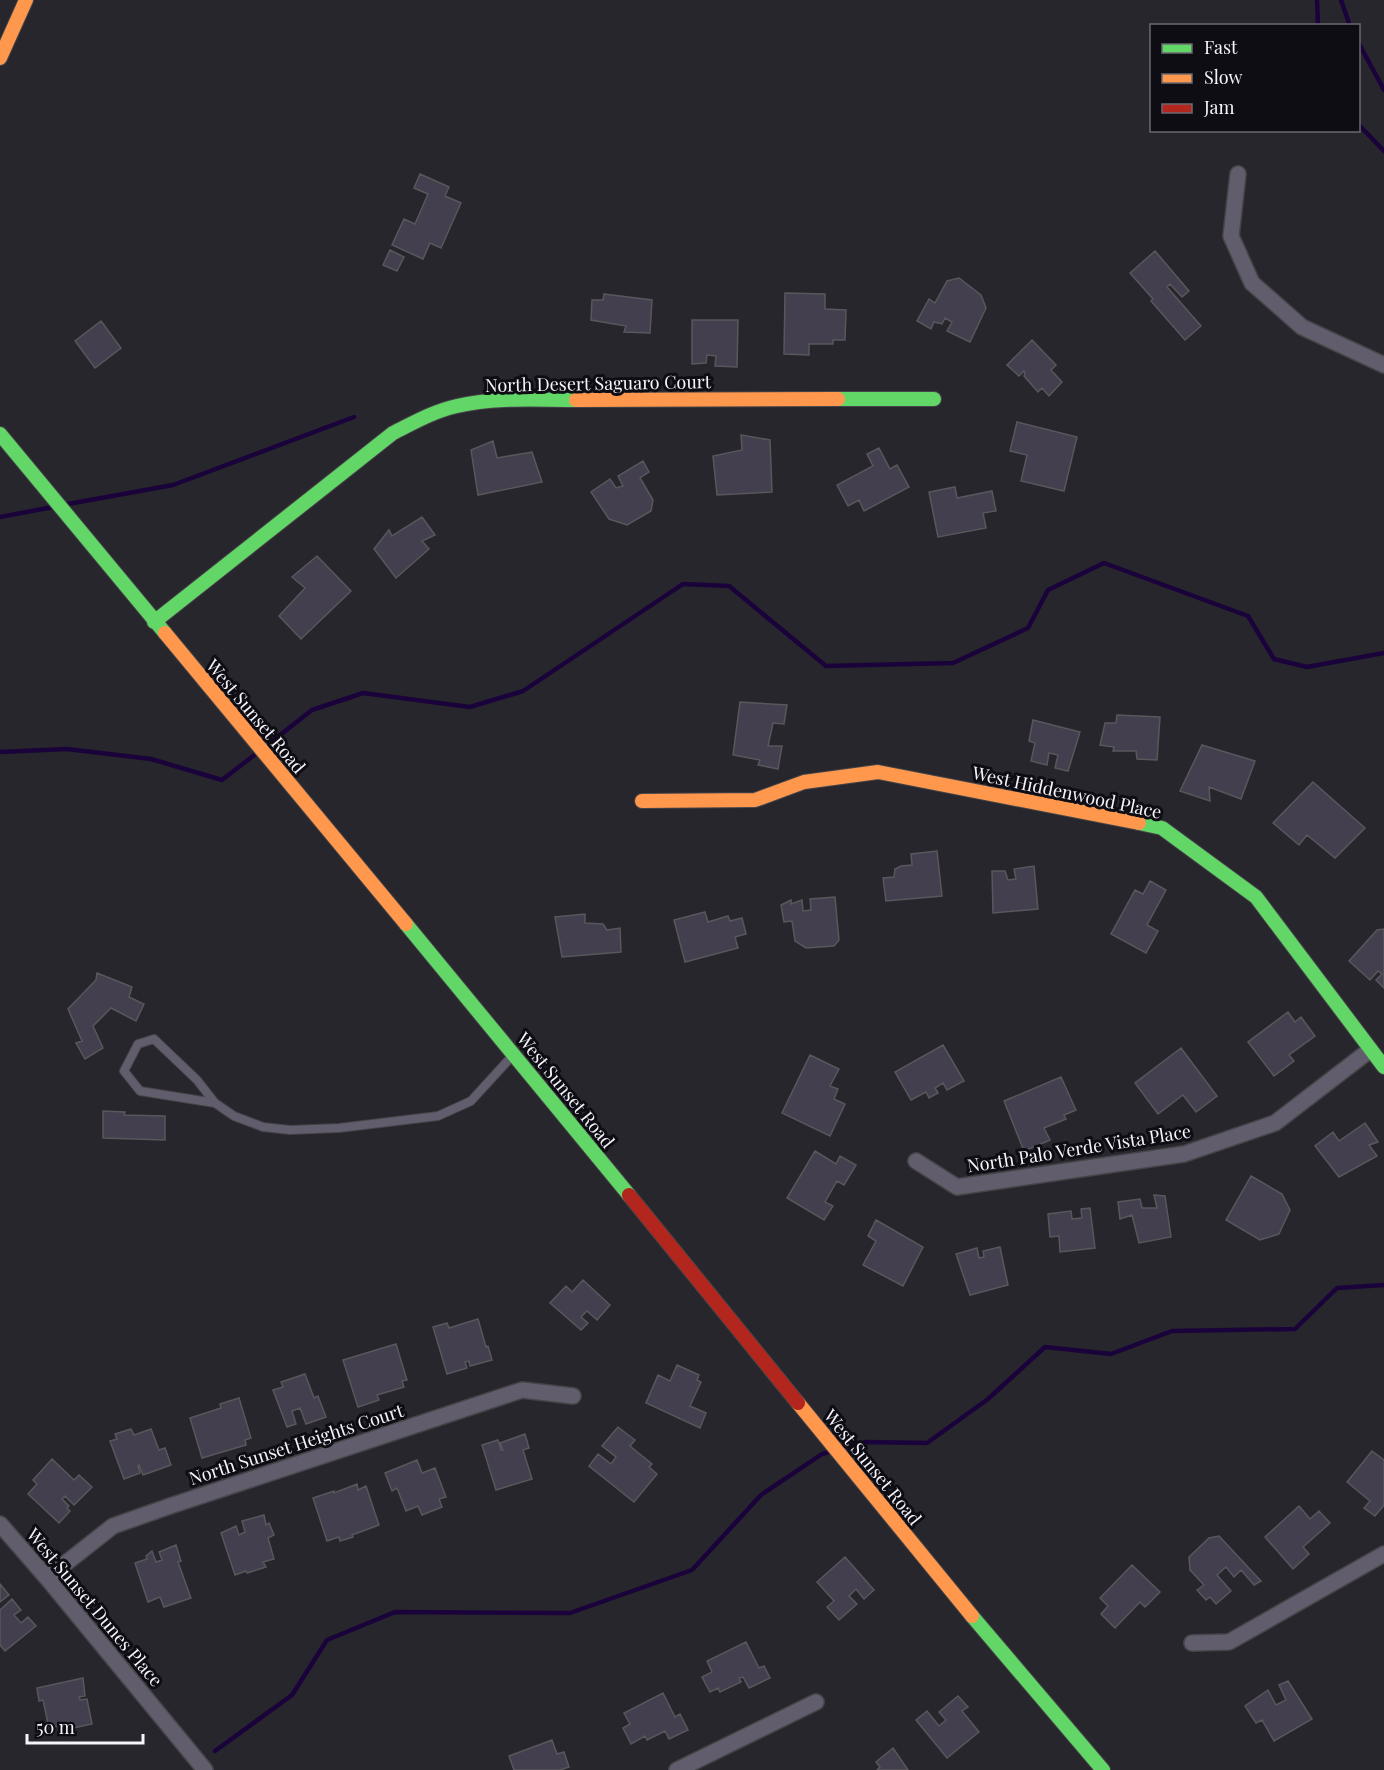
<svg xmlns="http://www.w3.org/2000/svg" width="1384" height="1770" viewBox="0 0 1384 1770" font-family="'Playfair Display',serif">
<style>
.lines{fill:none;stroke-linecap:round;stroke-linejoin:round}
.stream{stroke:#1a033a;stroke-width:4.5}
.building{fill:#443f4e;stroke:#58575c;stroke-width:1.5}
.lane-casing{stroke:#454448;stroke-width:10}
.street-casing{stroke:#454448;stroke-width:18}
.fast-casing{stroke:#454448;stroke-width:16}
.slow-casing{stroke:#454448;stroke-width:16}
.jam-casing{stroke:#454448;stroke-width:16}
.lane{stroke:#625d6d;stroke-width:8}
.street{stroke:#625d6d;stroke-width:15}
.fast{stroke:#63d668;stroke-width:14}
.slow{stroke:#ff974d;stroke-width:14}
.jam{stroke:#b3261e;stroke-width:14}
.labels{text-anchor:middle;dominant-baseline:central;stroke-width:6;stroke-linejoin:round;paint-order:stroke}
.street-label{font-size:18px;fill:#f6f3fd;stroke:#0e0d13}
</style>
<rect width="100%" height="100%" fill="#27262c"/>
<g class="lines">
<!-- stream -->
<path class="stream" d="M1317,0l1,26
M1341,0l9,26
M1358,42l26,48
M1358,124l26,27
M68,504l105,-19 181,-68
M0,517l53,-10
M266,746l46,-36 51,-17 107,14 53,-16 160,-107 46,2 97,80 127,-3 75,-35 20,-38 56,-27 144,53 26,43 33,8 77,-14
M0,752l67,-3 84,10 71,21 35,-27
M843,1448l23,-6 61,1 61,-44 57,-52 66,7 61,-23 123,-2 42,-41 47,-3
M215,1751l77,-56 35,-55 68,-28 175,1 122,-43 69,-75 61,-41 7,-2"/>
</g>
<!-- building -->
<path class="building" d="M420,174l29,13 -4,9 16,7 -20,45 -11,-5 -7,16 -31,-14 12,-26 11,5 13,-30 -14,-6z
M390,250l14,7 -7,14 -14,-6z
M1155,251l34,40 -7,6 -12,-13 -3,3 34,39 -16,14 -34,-39 2,-2 -23,-26z
M959,278l22,17 5,13 -16,34 -23,-11 5,-9 -7,-4 -3,6 -8,-2 -3,7 -14,-8 12,-22 6,4 12,-22z
M785,293l40,1v15l21,1 -1,30h-12v4h-24v11l-25,-1z
M604,294l48,6 -2,33 -26,-1 2,-6 -35,-6 1,-20h11z
M692,320h46l-1,47 -22,-1 1,-10 -9,-1 -1,8 -14,1z
M101,321l20,27 -26,20 -20,-27z
M1032,340l24,25 -5,5 11,12 -13,14 -7,-8 -4,4 -14,-16 1,-3 -1,-2 -5,5 -12,-11z
M1017,422l60,15 -13,54 -43,-10 6,-26 -17,-4z
M741,435l29,5 2,52 -55,3 -4,-39 29,-6z
M493,441l4,17 35,-6 10,30 -64,13 -7,-45z
M879,448l11,21 7,-4 12,22 -45,24 -5,-11 -11,6 -11,-21 36,-19 -6,-12z
M643,461l6,11 -9,6 13,22 -2,11 -24,14 -18,-6 -18,-27 19,-13 6,9 7,-2 -5,-10z
M955,487l2,11 35,-7 4,20 -13,2 3,15 -48,9 -9,-45z
M422,517l13,18 -13,6 7,8 -33,29 -22,-29 15,-19 3,6z
M317,556l34,35 -50,48 -22,-23 26,-28 -13,-11z
M740,702l47,3 -3,19 -11,-1 -5,23h14l-4,23 -20,-4 2,-5 -27,-5z
M1117,715l43,2 -3,43 -20,-1 -1,-8h-23l1,-4 -14,-2 5,-22h11z
M1033,720l47,12 -12,39 -13,-3 3,-13 -9,-2 -2,12 -16,-4 4,-18 -6,-2z
M1202,745l53,16 -14,38 -32,-12 1,14 -30,-10z
M1313,782l52,46 -30,30 -28,-23 -8,10 -26,-22z
M937,851l5,45 -56,5 -3,-23 11,-1 1,-8 6,-3 11,-1 -1,-11z
M1034,866l4,43 -45,4 -1,-42h13l3,9 8,-1 -2,-10z
M1150,881l16,9 -19,35 11,6 -12,22 -35,-19 24,-44 8,4z
M835,897l4,43 -5,6 -28,2 -11,-7 -3,-20 -8,1 -3,-17 10,-5v4l11,-4 1,11 8,-1 -1,-11z
M705,912l3,10 20,-6 2,5 12,-3 4,16 -11,3 3,11 -53,14 -11,-42z
M585,914v9l18,1 4,6 13,-2 1,24 -59,5 -7,-40z
M1384,929v59l-8,-8 6,-6 -4,-3 -8,9 -21,-19 28,-31z
M97,973l35,14 -3,10 15,7 -8,17 -25,-13 -18,18 10,22 -18,11 -9,-16 6,-2 -14,-32 28,-29z
M1288,1012l7,10 6,-5 14,19 -26,19 5,6 -20,15 -26,-34z
M943,1045l21,36 -17,9 -4,-7 -8,5 3,5 -9,5 -3,-6 -15,8 -16,-28z
M1181,1048l36,48 -21,16 -13,-17 -25,19 -23,-31z
M810,1055l29,14 -9,17 8,3 -4,10 11,5 -15,32 -48,-23z
M1061,1077l15,33 -12,5 2,4 -22,9 6,12 -26,11 -20,-50z
M103,1111l22,1 -1,3 41,1v24l-62,-2z
M1365,1123l13,19 -9,3 8,11 -38,21 -24,-31 18,-14 6,9z
M815,1151l21,13 4,-8 16,9 -12,20 -7,-4 -12,21 8,4 -9,14 -37,-22z
M1251,1176l31,18 8,16 -11,24 -19,6 -34,-20z
M1154,1195l11,1 6,41 -32,6 -7,-28 -12,4 -2,-17 22,-3 2,9h15z
M1090,1208l5,40 -35,4 -1,-16 -9,1 -2,-23 23,-3 1,8 10,-1 -1,-9z
M876,1220l47,27 -20,39 -40,-21 13,-24 -8,-5z
M1000,1247l8,38 -38,10 -14,-41 21,-6 2,10 5,-1 -1,-6z
M583,1280l27,25 -13,15 -10,-9 -6,6 7,6 -7,7 -31,-27 16,-17 6,6z
M478,1319l8,28 2,-1 4,14 -22,6 -1,-5 -4,1 2,6 -20,6 -14,-47 14,-4 2,5z
M396,1344l11,36 -5,1 2,6 -27,8 2,5 -21,7 -15,-47z
M677,1365l22,10 -2,5 4,2 -11,24 16,7 -6,15 -54,-25 12,-28 12,6z
M305,1374l9,24 4,-2 8,21 -20,7 -6,-16 -8,3 4,13 -9,3 -14,-37 10,-3 -2,-5z
M239,1398l12,40 -6,2 1,5 -44,13 -12,-40 31,-10 -1,-4z
M618,1427l17,13 -5,6 22,18 -3,3 8,7 -23,28 -45,-36 9,-12 13,10 5,-7 -14,-11z
M131,1429l3,6 17,-6 8,21 6,-2 6,17 -28,10 -4,-10 -1,1 2,7 -16,6 -14,-38 7,-2 -2,-5z
M525,1434l4,14 -6,2 9,29 -36,11 -14,-45 16,-5 3,10h2l-3,-7z
M1372,1451l12,9v45l-9,11 -11,-8 6,-7 -23,-19z
M52,1459l22,21 5,-5 13,12 -18,18 -9,-9 -3,3 7,7 -2,2 3,3 -11,12 -31,-29 9,-10 -4,-4z
M417,1460l5,13 13,-5 11,29 -7,2 3,8 -20,8 -4,-9 -12,5 -9,-23 -5,3 -7,-18z
M357,1484l1,6 8,-4 13,39 -27,10 1,2 -13,4 -1,-4 -12,4 -14,-43 21,-7v2z
M1299,1506l11,13 9,-8 11,12 -27,24 6,7 -16,15 -28,-32z
M264,1515l2,10 3,-2 5,12 -6,3 6,21 -11,3 3,5 -19,6 -1,-2 -11,4 -14,-42 15,-7 3,9 6,-3 -3,-11z
M1219,1536l42,45 -7,4 -13,-15 -7,7 -8,-10 -9,8 14,16 -15,13 -6,-7 -4,3 -9,-10 7,-5 -14,-15 -1,-13 20,-19z
M176,1545l5,16 -3,1 13,36 -27,9 -4,-10 -12,5 -13,-39 12,-4 -1,-3 6,-5 4,11 6,-2 -3,-8z
M845,1557l29,33 -10,9 -8,-10 -7,7 8,8 -18,16 -12,-13 7,-6 -17,-19z
M1132,1565l28,27 -15,15 -5,-5 -25,26 -14,-14 7,-8 -8,-8z
M0,1584l9,11 -9,7z
M12,1599l9,11 -7,5 7,8 7,-6 8,9 -31,25 -5,-6v-35z
M746,1642l13,26 5,-2 6,12 -21,10 -6,-11 -4,1 2,4 -21,10 -2,-4 -8,4 -8,-15 10,-5 -5,-11z
M83,1678l2,18 -6,1 1,3 7,-1 5,25 -19,4 -1,-5 -23,5 -6,-28 -4,1 -2,-13z
M1288,1681l24,38 -38,22 -12,-21 -6,3 -11,-17 23,-16 8,15 10,-5 -7,-15z
M663,1693l12,24 5,-3 8,16 -19,9 -4,-8 -18,9 -2,-4 -14,8 -8,-16 7,-4 -6,-11z
M958,1696l10,11 -6,4 17,21 -32,26 -31,-38 11,-9 12,15 7,-6 -7,-8z
M552,1740l5,14 7,-2 5,15 -9,3h-46l-5,-14z
M893,1748l15,22h-31l3,-3 -4,-5z"/>
<g class="lines">
<defs>
<path id="lane" d="M215,1103l-75,-12 -16,-20 14,-27 16,-5 43,41 18,23 19,13 29,11 27,3 49,-2 99,-12 33,-15 42,-46"/>
<path id="street" d="M1238,174l-7,62 21,47 50,44 82,38
M916,1161l41,26 227,-33 91,-31 95,-73
M0,1524l47,54 158,192
M47,1578l66,-52 57,-20 352,-116 51,6
M1192,1643l37,-1 155,-88
M677,1770l139,-68"/>
<path id="fast" d="M838,399h96
M0,434l165,199
M154,622l239,-189c20,-10 41,-22 64,-27 38,-9 79,-6 119,-6
M1139,823l23,5 94,69 128,170
M406,924l223,271
M972,1616l131,154"/>
<path id="slow" d="M0,58l26,-58
M576,400l262,-1
M165,633l241,291
M642,801l113,-1 49,-18 74,-10 261,51
M798,1403l174,213"/>
<path id="jam" d="M629,1195l169,208"/>
</defs>
<!-- lane casing -->
<use href="#lane" class="lane-casing"/>
<!-- street casing -->
<use href="#street" class="street-casing"/>
<!-- fast casing -->
<use href="#fast" class="fast-casing"/>
<!-- slow casing -->
<use href="#slow" class="slow-casing"/>
<!-- jam casing -->
<use href="#jam" class="jam-casing"/>
<!-- lane -->
<use href="#lane" class="lane"/>
<!-- street -->
<use href="#street" class="street"/>
<!-- fast -->
<use href="#fast" class="fast"/>
<!-- slow -->
<use href="#slow" class="slow"/>
<!-- jam -->
<use href="#jam" class="jam"/>
</g>
<g class="labels">
<!-- street labels -->
<g class="street-label">
<text transform="translate(598 383) rotate(-1)">North Desert Saguaro Court</text>
<text transform="translate(256 716) rotate(50)">West Sunset Road</text>
<text transform="translate(1067 792) rotate(12)">West Hiddenwood Place</text>
<text transform="translate(566 1090) rotate(51)">West Sunset Road</text>
<text transform="translate(1079 1148) rotate(-9)">North Palo Verde Vista Place</text>
<text transform="translate(296 1444) rotate(-18)">North Sunset Heights Court</text>
<text transform="translate(873 1467) rotate(51)">West Sunset Road</text>
<text transform="translate(95 1607) rotate(50)">West Sunset Dunes Place</text>
</g>
</g>
<!-- legend -->
<rect x="1150" y="24" width="210" height="108" fill="#0e0d13" stroke="#6b6971" stroke-width="1.5"/>
<rect x="1162" y="44" width="30" height="9" fill="#63d668" stroke="#6b6971" stroke-width="1.5"/>
<text x="1204" y="54" font-size="18" fill="#f6f3fd">Fast</text>
<rect x="1162" y="74" width="30" height="9" fill="#ff974d" stroke="#6b6971" stroke-width="1.5"/>
<text x="1204" y="84" font-size="18" fill="#f6f3fd">Slow</text>
<rect x="1162" y="104" width="30" height="9" fill="#b3261e" stroke="#6b6971" stroke-width="1.5"/>
<text x="1204" y="114" font-size="18" fill="#f6f3fd">Jam</text>
<!-- scale -->
<path d="M27 1734v9h116v-9" fill="none" stroke="#f6f3fd" stroke-width="3"/>
<text x="36" y="1734" font-size="18" fill="#f6f3fd" stroke="#0e0d13" stroke-width="4.5" paint-order="stroke">50 m</text>
</svg>
